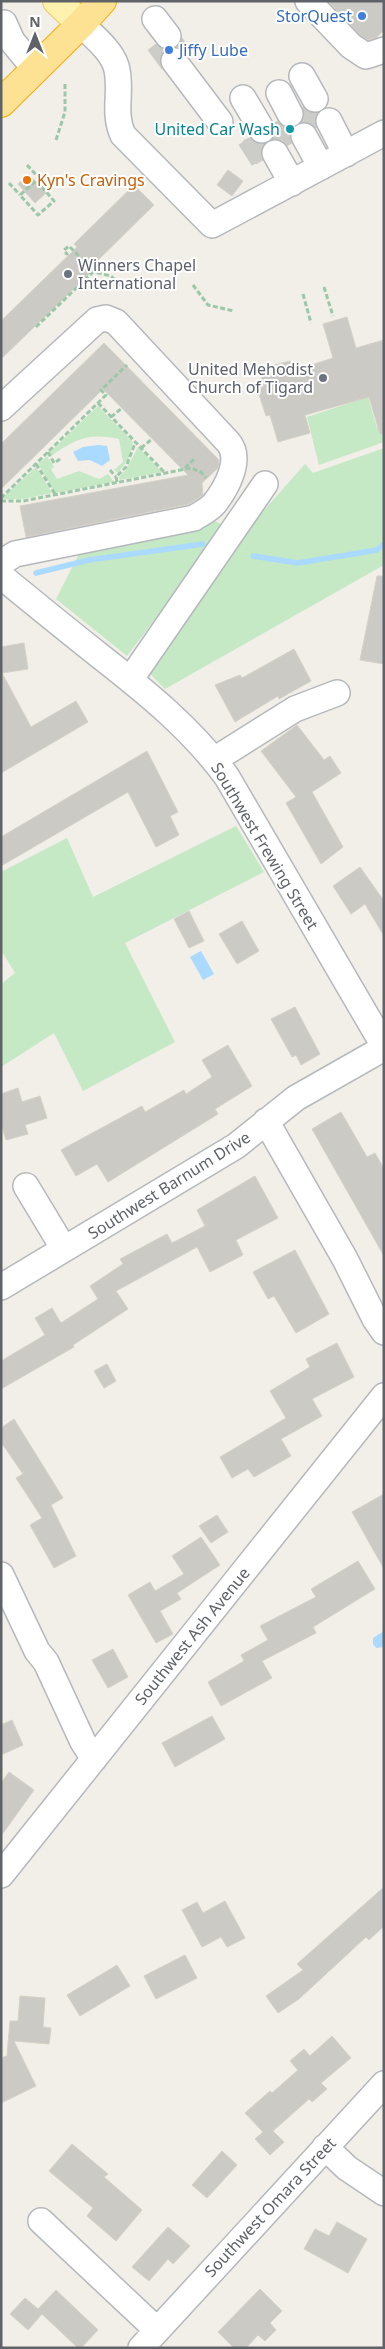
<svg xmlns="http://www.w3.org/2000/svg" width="385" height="2349" viewBox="0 0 385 2349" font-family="'Noto Sans',sans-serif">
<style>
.green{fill:#c5e8c5}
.water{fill:#aadaff}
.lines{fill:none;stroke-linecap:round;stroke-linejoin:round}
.stream{stroke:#aadaff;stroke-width:5.5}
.building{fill:#cccac5;stroke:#d6d1c6}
.minor-tunnel{stroke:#ccccc8;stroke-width:25;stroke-dasharray:25 12;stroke-linecap:butt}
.minor-casing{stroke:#b5b8bc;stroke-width:28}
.major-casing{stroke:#f2c960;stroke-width:30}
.highway-casing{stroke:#f9ab00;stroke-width:30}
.path{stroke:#9cc7a9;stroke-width:3;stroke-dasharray:5 2.5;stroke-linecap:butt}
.minor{stroke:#fff;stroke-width:25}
.major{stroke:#fff2af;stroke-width:28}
.highway{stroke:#fde293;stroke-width:28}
.shop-dot{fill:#3f7fe0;stroke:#fff;stroke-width:2}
.culture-dot{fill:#0f9aa8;stroke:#fff;stroke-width:2}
.food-dot{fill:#e8710a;stroke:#fff;stroke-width:2}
.worship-dot{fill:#6b7280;stroke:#fff;stroke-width:2}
.labels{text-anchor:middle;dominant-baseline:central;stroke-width:4;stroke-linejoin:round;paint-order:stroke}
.shop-label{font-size:16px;fill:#366cbe;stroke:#fff;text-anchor:end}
.culture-label{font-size:16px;fill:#0d838f;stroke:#fff;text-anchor:end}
.food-label{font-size:16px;fill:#c56008;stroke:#fff;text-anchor:start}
.worship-label{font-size:16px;fill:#5b616d;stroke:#fff;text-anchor:start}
.street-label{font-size:16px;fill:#5f6368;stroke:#fff}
</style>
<rect width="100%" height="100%" fill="#f1efe8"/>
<!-- green -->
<path class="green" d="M368,397l9,31 7,-2v16l-65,23 -12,-48z
M98,406l35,36 -4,16 -11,15 -4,-3 9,-8 -4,-23c-32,-6 -41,-1 -68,17l-2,-3z
M138,447l24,25 -42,8 -1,-3 7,-7z
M384,448v117l-219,124 -19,-19 97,-136 62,-70 8,9z
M47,456l7,11 -3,2 6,10 22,-8 20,8 9,-5 6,8 -59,11 -17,-29z
M36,467l16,26 -29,6h-22z
M209,518l16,8 -98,130 -71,-57 25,-49z
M236,826l28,46 -139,71 50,99 -92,49 -29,-58 -53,34v-83l14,-11 -14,-23v-78l66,-34 26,59z"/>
<!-- water -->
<path class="water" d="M98,445l9,1 3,14 -8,6 -12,-6 -12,1 -5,-9 10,-5z
M201,951l13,23 -11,6 -13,-23z
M384,1631v16l-8,1 -3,-4v-6z"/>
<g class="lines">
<!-- stream -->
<path class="stream" d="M253,556l45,7 79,-13 7,-6
M36,573l53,-13 114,-16"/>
</g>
<!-- building -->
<path class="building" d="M328,1h56v29l-8,8 -8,2 -8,-5z
M182,38l8,11 -4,3 -9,-5z
M156,44l9,6 -4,6 1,13 -14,-19z
M302,107l6,5 9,1 -2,7 2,8 -6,-4 -9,-2 2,-8z
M278,121l5,5 9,2 -2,7 2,8 -5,3 -5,-6 -10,-1 4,-9 -2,-7z
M249,138l6,5 9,1 -3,8 2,8 -7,4 -13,-23z
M228,170l15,11 -11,15 -15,-11z
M29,174l17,19 -11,10 -17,-19z
M134,185l20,20 -66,65 2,3 -89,86v-38l76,-74 -3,-3z
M347,317l9,31 28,-8v94h-4l-11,-37 -64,18 5,18 -32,9 -8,-27 -4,1 -9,-28 7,-2 -5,-17 31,-8 3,10 40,-13 -10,-34z
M104,343l115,117 -1,8 -16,15 1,12 -14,9 -163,33 -6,-31 168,-31 -85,-86 -102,100v-45z
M377,576h7v88l-24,-4z
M24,643l4,26 -26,4 29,54 45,-26 12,21 -87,51v-126z
M294,649l17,32 -32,18 -1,-3 -43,26 -20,-37 25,-10 2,3z
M297,725l27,35 6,-4 11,17 -29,19 31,55 -22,17 -35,-61 10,-6 -35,-46z
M147,751l31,61 -8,4 9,19 -23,12 -28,-55 -127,74v-29z
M360,867l24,34v35l-19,-32 -14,10 -18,-28z
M189,911l15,30 -15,7 -15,-29z
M242,921l17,30 -22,13 -18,-30z
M295,1007l25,47 -19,11 -5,-10 -4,2 -21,-38z
M228,1045l24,41 -37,23 3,5 -110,68 -11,-18 -21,12 -15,-26 81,-44 3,6 39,-22 2,4 26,-17 -10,-17z
M18,1088l4,14 18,-6 7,22 -22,7 3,9 -22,6 -5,-17v-29z
M341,1112l26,45 8,-4 9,16v87l-72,-127z
M255,1176l23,42 -42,22 7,15 -33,17 -13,-25 -81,44 12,18 -55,36 1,2 -73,42v-28l44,-26 -10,-17 17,-10 9,15 37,-24 -8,-13 33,-22 -3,-5 47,-25 5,9 33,-17 -8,-16z
M295,1250l34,64 -33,19 -22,-37 -6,3 -15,-27z
M337,1343l17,34 -42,22 10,17 -41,23 10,17 -37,21 -6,-8 -16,9 -12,-21 66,-39 -16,-27 40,-24 -4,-8z
M107,1364l9,17 -12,7 -10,-17z
M14,1419l49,79 -12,7 25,51 -22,12 -24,-43 12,-7 -26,-40 7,-4 -22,-32v-14z
M384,1494v75l-32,-57z
M217,1515l11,17 -17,11 -12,-17z
M201,1537l19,28 -43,28 4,6 -21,12 13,23 -17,9 -28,-48 22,-13 5,9 29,-17 -12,-18z
M358,1561l17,28 -62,38 3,6 -54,28 10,17 -51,28 -13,-24 36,-21 -3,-6 27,-15 -8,-14 56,-29 -5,-8z
M113,1649l15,28 -20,11 -16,-28z
M212,1716l13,23 -50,28 -13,-24z
M12,1720l11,25 -22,10v-30z
M9,1772l25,18 -33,46v-53z
M384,1887v39l-15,14 -3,-3 -67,62 -21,14 -12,-17 37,-26 -6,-6z
M225,1901l20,37 -18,9 -6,-10 -19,10 -20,-37 15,-8 6,11z
M185,1955l12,23 -41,21 -12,-23z
M117,1965l13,21 -50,30 -13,-21z
M20,1996l25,2 -2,29 8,1 -2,16 -35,-3 22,45 -35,17v-45l6,-2 3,-35h8z
M332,2036l19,22 -30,25 6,6 -15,13 -3,-3 -36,32 11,11 -14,13 -15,-16 8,-7 -18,-19 25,-22 2,2 26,-23 -8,-9 14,-12 6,7z
M72,2144l36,30 -4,3 38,33 -26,31 -29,-25 6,-8 -44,-37z
M222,2151l15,14 -30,33 -15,-13z
M337,2222l30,17 -19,34 -44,-24 11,-20 14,7z
M168,2227l22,19 -17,18 -5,-5 -19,22 -17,-14z
M260,2289l22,22 -12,12 6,7 -11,11 -7,-6 -12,13h-12l-16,-16z
M56,2290l42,40 -17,18h-3l-36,-34 -14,16 -18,-16 15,-16 13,11z"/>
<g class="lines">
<!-- minor-tunnel -->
<path class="minor-tunnel" d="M158,43l16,18
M304,106l13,22
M249,138l14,22"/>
<defs>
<path id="minor" d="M308,1l43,45 15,10 18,-6
M155,19l13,17
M4,23l8,18 23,28
M81,24c12,12 30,26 35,42 7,23 -4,46 7,69l89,90 172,-92
M174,61l46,61
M302,76l13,23
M279,93l11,21
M243,98l19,32
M329,121l17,33
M304,136l17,31
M275,153l17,30
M1,408l96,-88 9,-2 10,4 112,120c15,17 -2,47 -14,62 -5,6 -14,10 -20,14l-179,36 -14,9
M1,576c33,27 66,54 99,80 46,36 92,73 127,121l157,269
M130,680l135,-196
M214,760l81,-51 42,-16
M266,1121l79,138 30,60 9,13
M26,1186l38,63
M1,1287l235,-141 60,-48 88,-50
M1,1575l36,76 9,11 37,80 11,17
M1,1875l383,-479
M325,2147l22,21 37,25
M41,2221l116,109
M141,2348l243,-264"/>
<path id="major" d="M57,1l24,23"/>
<path id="highway" d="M1,103l80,-79 21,-23"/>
</defs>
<!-- minor casing -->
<use href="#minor" class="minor-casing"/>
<!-- major casing -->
<use href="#major" class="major-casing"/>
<!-- highway casing -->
<use href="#highway" class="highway-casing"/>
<!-- path -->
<path class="path" d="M56,140l9,-28v-29
M27,165l15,16
M37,181l17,20 -16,14 -18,-20 19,-17
M9,183l11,12
M65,253l2,1 -3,-4 5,-4 25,26 17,4 10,10 12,3
M193,285l15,20 26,6
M324,287l9,29
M303,294l8,29
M36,327l58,-56
M98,403l67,70
M111,417l11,-9
M141,448l11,-9
M48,452l6,11 6,-4
M36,464l19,30
M185,468l10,-10
M110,470l6,7
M117,482l-1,-5 10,-10 9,-24
M1,498l105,-103 -5,-5 26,-25
M1,501h22l168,-33 10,4 5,6"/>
<!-- minor -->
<use href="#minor" class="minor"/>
<!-- major -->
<use href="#major" class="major"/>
<!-- highway -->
<use href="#highway" class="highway"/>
</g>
<!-- markers -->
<g class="shop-dot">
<circle cx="362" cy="16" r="5"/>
<circle cx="169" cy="50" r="5"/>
</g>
<circle class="culture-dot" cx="290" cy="129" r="5"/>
<circle class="food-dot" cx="27" cy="180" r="5"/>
<g class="worship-dot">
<circle cx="68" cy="274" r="5"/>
<circle cx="323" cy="378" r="5"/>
</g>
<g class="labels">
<!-- shop labels -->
<g class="shop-label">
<text x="352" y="16">StorQuest</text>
<text x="179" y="50" text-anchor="start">Jiffy Lube</text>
</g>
<!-- culture labels -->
<g class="culture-label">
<text x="280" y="129">United Car Wash</text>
</g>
<!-- food labels -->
<g class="food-label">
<text x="37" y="180">Kyn's Cravings</text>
</g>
<!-- worship labels -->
<g class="worship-label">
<text x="78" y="265">Winners Chapel<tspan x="78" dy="18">International</tspan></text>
<text x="313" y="369" text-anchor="end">United Mehodist<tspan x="313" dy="18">Church of Tigard</tspan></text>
</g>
<!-- street labels -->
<g class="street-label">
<text transform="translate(265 846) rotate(59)">Southwest Frewing Street</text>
<text transform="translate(169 1185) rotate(-32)">Southwest Barnum Drive</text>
<text transform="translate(192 1636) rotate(-51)">Southwest Ash Avenue</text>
<text transform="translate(270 2207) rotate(-47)">Southwest Omara Street</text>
</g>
</g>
<!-- border -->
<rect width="385" height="2349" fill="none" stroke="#5f6368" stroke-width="5"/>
<!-- north arrow -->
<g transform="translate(35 35)" stroke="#ffffff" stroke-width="4" paint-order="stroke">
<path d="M0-4L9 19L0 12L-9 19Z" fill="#5f6368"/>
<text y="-8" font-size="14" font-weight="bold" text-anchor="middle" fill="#5f6368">N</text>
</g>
</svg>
